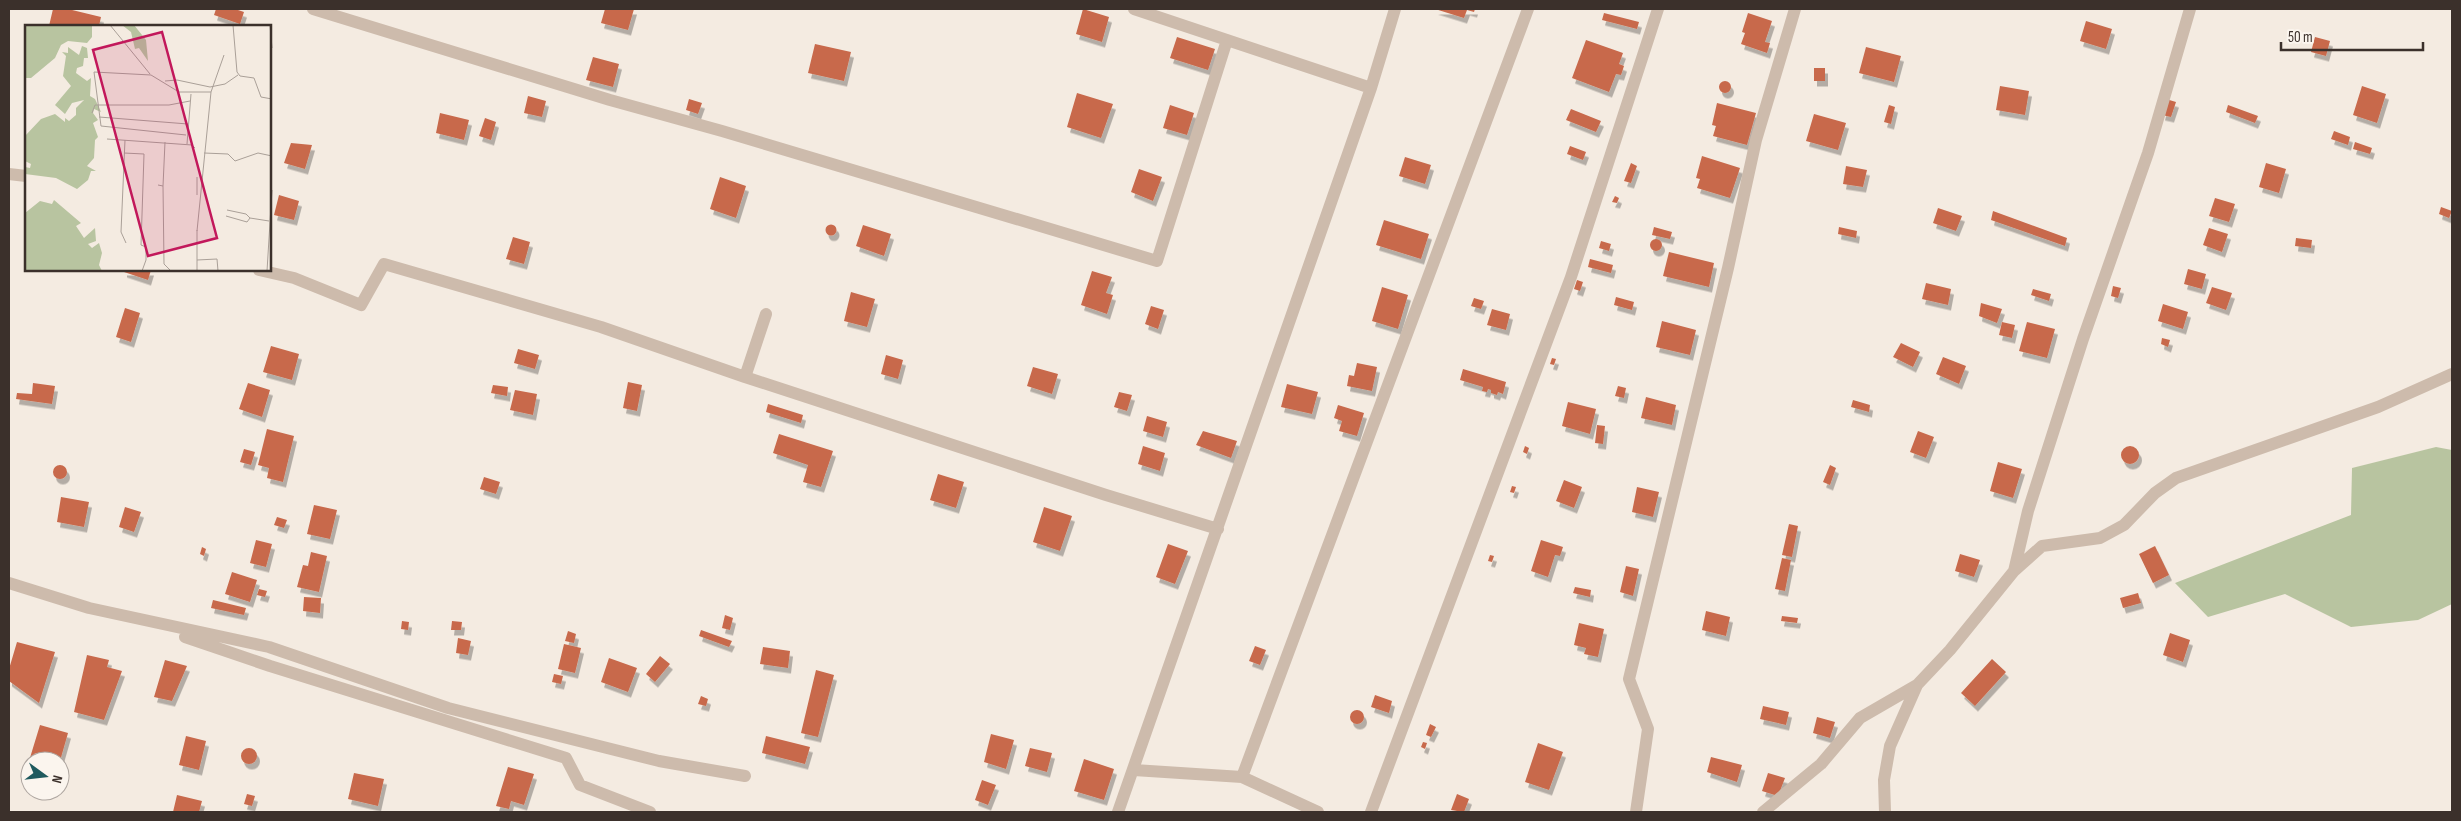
<svg xmlns="http://www.w3.org/2000/svg" width="2461" height="821" viewBox="0 0 2461 821" font-family="'Sofia Sans Condensed',sans-serif">
<style>
.green{fill:#b8c4a0}
.building{fill:#c8694b;filter:url(#shadow)}
.lines{fill:none;stroke-linecap:round;stroke-linejoin:round}
.minor{stroke:#cdbbac;stroke-width:12}
.inset-road{fill:none;stroke:#aaa098;stroke-width:1}
.view{fill:#c2185b;fill-opacity:0.15;stroke:#c2185b;stroke-width:2.5}
.inset-edge{fill:none;stroke:#3b302b;stroke-width:2.5}
</style>
<defs>
<filter id="shadow"><feDropShadow dx="3" dy="5.5" stdDeviation="0" flood-color="#0004"/></filter>
</defs>
<rect width="100%" height="100%" fill="#f4ebe1"/>
<!-- green -->
<path class="green" d="M2436,447l16,3v154l-34,16 -67,7 -66,-33 -77,23 -33,-34 176,-68 1,-47z"/>
<!-- building -->
<path class="building" d="M53,9h15l33,8 -2,9h-50z
M216,9h19l9,3 -4,12 -26,-9z
M605,9h29l-6,21 -27,-7z
M1083,9l26,8 -7,25 -26,-8z
M1435,9h40l-1,3 -7,-2 -3,8z
M1604,13l35,9 -2,7 -35,-9z
M1748,13l24,8 -7,21 5,1 -3,10 -26,-9 4,-11 -3,-1z
M2086,21l26,8 -6,20 -26,-8z
M1177,37l38,12 -7,21 -38,-12z
M2315,37l15,4 -4,15 -15,-4z
M1586,40l37,13 -4,11 5,2 -3,9 -5,-1 -7,18 -37,-14z
M815,44l36,8 -7,29 -36,-8z
M1866,47l35,9 -7,26 -35,-9z
M593,57l26,7 -6,23 -27,-7z
M1814,68h11v13h-11z
M1719 87a6 6 0 1 1 12 0a6 6 0 1 1-12 0Z
M2000,86l29,5 -4,24 -29,-5z
M2362,86l24,8 -9,29 -24,-8z
M1077,93l36,11 -12,34 -34,-11z
M528,96l18,5 -4,16 -18,-4z
M689,99l13,4 -4,11 -12,-4z
M2166,99l10,3 -5,15 -9,-2z
M1717,103l39,10 -9,32 -34,-9 3,-10 -4,-1z
M1170,105l24,8 -7,22 -24,-7z
M1889,105l6,2 -4,17 -7,-2z
M2228,105l30,11 -3,7 -29,-11z
M1571,109l30,12 -5,11 -30,-12z
M440,113l29,7 -5,20 -28,-7z
M1814,114l32,9 -8,27 -32,-9z
M485,118l11,4 -5,18 -12,-4z
M2334,131l16,6 -2,8 -17,-6z
M2355,142l17,6 -2,6 -17,-5z
M291,143l21,2 -7,24 -21,-6z
M1570,146l16,6 -3,8 -16,-6z
M1702,156l38,12 -10,30 -33,-10 3,-9 -4,-1z
M1405,157l26,8 -6,19 -26,-8z
M1631,163l6,3 -6,17 -7,-2z
M2266,163l20,6 -7,24 -20,-6z
M1846,166l21,4 -4,17 -20,-3z
M1139,169l23,8 -9,24 -22,-9z
M720,177l26,9 -10,32 -26,-9z
M279,195l20,6 -5,19 -20,-5z
M1615,196l4,2 -2,5 -5,-1z
M2215,198l20,6 -6,18 -20,-6z
M2441,207l11,4 -3,7 -10,-4z
M1938,208l24,8 -6,15 -23,-8z
M1993,211l74,27 -2,8 -74,-26z
M1384,220l45,14 -8,25 -45,-14z
M825.5 230a5.5 5.5 0 1 1 11 0a5.5 5.5 0 1 1-11 0Z
M863,225l28,9 -7,22 -28,-10z
M1654,227l18,5 -2,7 -18,-4z
M1839,227l18,4 -1,7 -18,-4z
M2209,228l19,6 -6,18 -19,-7z
M513,237l17,5 -6,22 -18,-5z
M2296,238l16,2 -1,8 -16,-2z
M1650 245a6 6 0 1 1 12 0a6 6 0 1 1-12 0Z
M1601,241l10,3 -2,7 -10,-3z
M1669,252l45,11 -5,24 -46,-11z
M1590,259l23,6 -2,8 -23,-6z
M2188,269l18,5 -4,15 -18,-5z
M124,270h27l-3,10 -24,-8z
M1092,271l20,6 -6,16 7,2 -6,19 -26,-9z
M1577,280l6,2 -3,9 -6,-2z
M1926,283l25,6 -3,16 -26,-6z
M2113,286l8,2 -3,10 -7,-2z
M1382,287l26,8 -10,34 -26,-8z
M2212,287l20,6 -6,17 -20,-7z
M2033,289l18,5 -2,7 -18,-6z
M851,292l24,7 -8,28 -23,-6z
M1616,297l18,5 -2,8 -18,-5z
M1474,298l10,3 -3,8 -10,-3z
M1981,303l21,6 -5,14 -18,-7z
M2163,304l25,8 -5,17 -25,-8z
M1151,306l13,4 -6,19 -13,-5z
M125,308l15,5 -9,29 -15,-5z
M1492,309l18,5 -4,16 -19,-5z
M1662,321l34,9 -6,25 -34,-8z
M2002,322l13,3 -3,13 -13,-3z
M2027,322l28,7 -8,29 -28,-7z
M2162,338l8,2 -2,7 -7,-3z
M1901,343l19,9 -7,15 -20,-10z
M271,346l28,8 -7,26 -29,-8z
M518,349l21,6 -4,14 -21,-6z
M886,355l17,5 -5,19 -17,-5z
M1943,357l23,9 -7,18 -23,-10z
M1552,358l4,1 -2,6 -4,-1z
M1357,363l20,4 -5,24 -25,-5 2,-11 5,1z
M1033,367l25,7 -6,20 -25,-8z
M1463,369l43,13 -3,12 -5,-2 -1,3 -6,-2v-3l-3,-1 -1,3 -5,-1 1,-4 -23,-7z
M628,382l14,3 -5,26 -14,-3z
M33,383l22,3 -3,18 -36,-5 1,-6 15,1z
M248,383l22,7 -8,27 -23,-8z
M1287,384l31,8 -6,22 -31,-7z
M493,385l15,2 -1,9 -16,-3z
M1618,386l8,2 -2,10 -9,-2z
M515,390l22,4 -4,21 -23,-5z
M1119,392l13,3 -5,16 -13,-4z
M1646,397l30,8 -4,20 -31,-7z
M1853,400l17,5 -1,7 -18,-5z
M1568,402l28,7 -6,25 -28,-8z
M768,404l35,11 -2,8 -35,-11z
M1338,405l26,8 -7,23 -18,-5 3,-10 -8,-3z
M1147,416l20,6 -4,15 -20,-6z
M1597,425l8,1 -2,18 -8,-1z
M267,429l27,7 -11,46 -16,-4 2,-10 -11,-3z
M1203,431l34,10 -6,17 -35,-13z
M1918,431l16,6 -8,21 -16,-6z
M779,434l54,17 -12,36 -18,-5 5,-17 -35,-12z
M1143,446l22,7 -5,18 -22,-7z
M1525,446l4,2 -2,6 -4,-2z
M2121 455a9 9 0 1 1 18 0a9 9 0 1 1-18 0Z
M244,449l11,3 -4,13 -11,-3z
M1998,462l24,7 -9,29 -23,-7z
M1830,465l6,3 -6,17 -7,-3z
M53 472a7 7 0 1 1 14 0a7 7 0 1 1-14 0Z
M938,474l26,8 -8,26 -26,-8z
M484,477l16,5 -4,12 -16,-5z
M1564,480l18,7 -8,21 -18,-7z
M1512,486l4,1 -2,6 -4,-1z
M1637,487l22,5 -6,25 -21,-5z
M61,497l28,5 -5,25 -27,-5z
M314,505l23,5 -7,29 -23,-5z
M125,507l16,5 -7,20 -15,-5z
M1044,507l28,9 -12,35 -27,-9z
M277,517l10,3 -3,8 -10,-3z
M1789,524l9,2 -6,31 -10,-2z
M256,540l16,4 -6,23 -16,-4z
M1541,540l22,7 -3,9 -5,-1 -7,22 -17,-6z
M1168,544l20,7 -13,33 -19,-7z
M2155,546l14,29 -16,8 -14,-29z
M202,547l4,2 -2,7 -4,-2z
M311,552l16,4 -8,36 -22,-5 6,-22 5,1z
M1960,554l20,6 -6,17 -19,-6z
M1490,555l4,1 -2,6 -4,-1z
M1782,558l9,2 -6,31 -10,-2z
M1626,566l13,3 -6,27 -13,-4z
M232,572l25,8 -7,22 -25,-8z
M1575,587l16,3 -1,7 -17,-4z
M259,589l8,2 -2,6 -8,-2z
M2138,593l3,10 -18,5 -3,-10z
M304,597l17,1 -1,15 -17,-2z
M213,600l33,8 -2,7 -33,-7z
M1706,611l24,6 -4,19 -24,-6z
M725,615l8,3 -3,12 -8,-2z
M1782,616l16,2 -1,5 -16,-2z
M402,621l7,1 -1,8 -7,-1z
M452,621l10,1 -1,8h-10z
M1579,623l25,6 -6,28 -14,-3 2,-6 -12,-3z
M701,630l31,11 -3,6 -30,-11z
M568,631l8,3 -2,9 -9,-2z
M2170,633l20,7 -7,22 -20,-7z
M458,638l13,3 -3,14 -12,-2z
M17,642l38,10 -16,51 -30,-22v-12z
M564,644l17,4 -6,25 -17,-4z
M1255,646l11,4 -6,15 -11,-4z
M763,647l27,4 -2,17 -28,-4z
M87,655l22,5 -2,7 15,4 -18,49 -30,-8z
M660,656l10,8 -15,18 -9,-8z
M609,658l28,10 -9,24 -27,-10z
M1992,659l14,13 -31,34 -14,-13z
M165,660l22,6 -15,35 -18,-4z
M816,670l18,5 -16,62 -17,-4z
M554,674l9,2 -2,8 -9,-2z
M1375,695l17,6 -3,12 -18,-6z
M701,696l7,3 -2,7 -8,-2z
M1763,706l26,6 -3,13 -26,-6z
M1350 717a7 7 0 1 1 14 0a7 7 0 1 1-14 0Z
M1817,717l18,5 -5,16 -17,-5z
M1430,724l6,3 -5,10 -5,-2z
M40,725l28,8 -8,28h-31z
M991,734l23,6 -8,29 -22,-7z
M186,736l20,5 -7,29 -20,-5z
M766,736l44,11 -5,17 -43,-11z
M1423,742l4,1 -2,6 -4,-2z
M1538,743l25,9 -14,38 -24,-8z
M1030,748l22,5 -5,19 -22,-6z
M241 756a8 8 0 1 1 16 0a8 8 0 1 1-16 0Z
M1711,757l31,8 -5,17 -30,-10z
M1084,759l30,10 -10,31 -30,-9z
M508,767l26,7 -10,31 -13,-4 -2,8 -13,-3z
M354,773l30,6 -6,27 -30,-7z
M1768,773l17,5 -7,18 -16,-5z
M982,780l14,5 -8,20 -13,-5z
M247,794l8,2 -3,10 -8,-2z
M1457,794l12,5 -5,13 -13,-2z
M177,795l25,6 -3,11h-26z"/>
<g class="lines">
<!-- minor -->
<path class="minor" d="M313,9l297,91 112,31 435,130 70,-221
M1134,9l237,79
M9,174l17,2
M259,270l35,8 67,27 23,-41 217,63 144,50
M766,314l-21,63 361,118 112,34
M2014,571l28,-25 58,-8 24,-13 31,-32 21,-15 202,-71 74,-33
M9,583l80,25 180,39 179,61 211,53 86,15
M185,637l85,29 296,92 14,27 70,27
M1134,770l108,7 76,35
M1242,777l286,-768
M1118,812l253,-724 24,-79
M1371,812l200,-535 87,-268
M1636,812l12,-83 -19,-50 99,-411 28,-128 39,-131
M1763,812l58,-48 39,-46 57,-33 33,-35 64,-79 14,-60 55,-172 65,-186 42,-144
M1885,812l-1,-32 6,-34 27,-61"/>
</g>
<!-- overview -->
<g transform="translate(25 25)">
<rect width="246" height="246" fill="#f4ebe1"/>
<path d="M0,0h67v12l-5,6 -19,-2 -7,4 -6,13 -24,20h-6zM97,0h12l12,15 2,21 -9,-13 -4,1 -4,-17zM57,21l5,2 1,10h-4l-1,8 -6,2 -1,5 11,8 4,-3 -1,18 5,3 6,13 -7,-3 -1,4 5,7 -5,3 5,14 -3,3 -1,18 -7,8 9,5h-5l-3,9 -11,9 -21,-11 -31,-4v-7l5,1 1,-4 -6,-3v-25l16,-17 14,-5 10,8v-4l4,3 7,-6v-7l8,-8 -12,3 -7,11 -10,-9 16,-19 -8,-10 3,-20 -4,-4 6,1v-6l11,8zM29,175l27,23 -5,3 8,12 11,-10 1,13 -8,3 4,4 7,-5 3,10 -3,12 3,6 -77,-1v-57l15,-12 12,3z" fill="#b8c4a0"/>
<path class="inset-road" d="M85,0l40,49M208,0l4,47 3,4 14,2 7,19 11,2M245,0l2,23M140,56l12,-1 33,7 15,-3 13,-9M67,88l3,-8h74l21,-4M74,92l89,7M161,110l-85,-9 -7,-54 57,3 28,17h32M82,114l85,6 3,3M100,115l-4,92 5,11M162,119l4,-50M99,128l20,1 -3,91 5,2v13l-4,11M179,128l24,1 7,7 23,-8 14,3M172,152v18M133,160l5,1 2,-44M138,161l1,78 7,7M202,185l19,4 4,4M201,191l21,6 3,-4 19,3M172,206l14,-139 13,-37M172,235l20,-1 1,12M172,246v-41M242,246l5,-81"/>
<path class="view" d="M137,7l55,206 -69,18 -55,-206z"/>
<rect width="246" height="246" class="inset-edge"/>
</g>
<!-- border -->
<rect width="2461" height="821" fill="none" stroke="#3b302b" stroke-width="20"/>
<!-- north arrow -->
<g transform="translate(45 776) rotate(105)"><circle r="24" fill="#fbf5ee" stroke="#aea6a0"/>
<path d="M0-4L9 19L0 12L-9 19Z" fill="#1f5a5e"/>
<text y="-8" font-size="14" font-weight="bold" text-anchor="middle" fill="#3b302b">N</text>
</g>
<!-- scale -->
<path d="M2281 42v8h142v-8" fill="none" stroke="#3b302b" stroke-width="2.5"/>
<text x="2288" y="42" font-size="15" fill="#3b302b" stroke="#fbf5ee" stroke-width="4" paint-order="stroke">50 m</text>
</svg>
